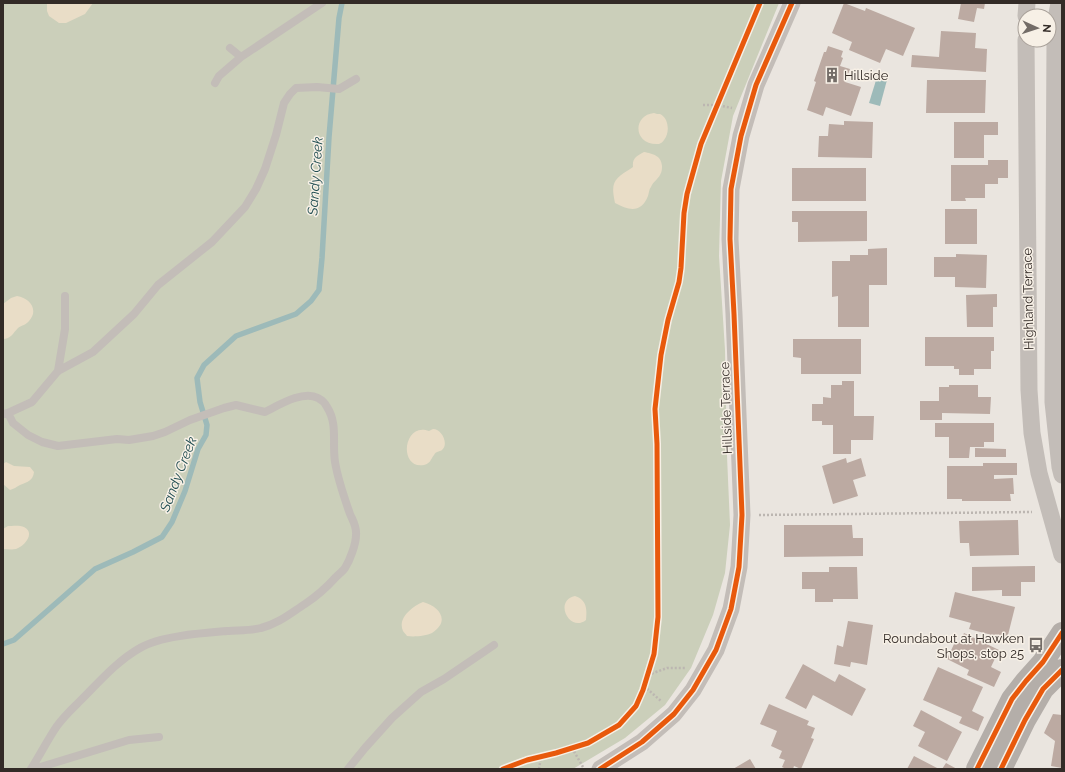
<svg xmlns="http://www.w3.org/2000/svg" width="1065" height="772" viewBox="0 0 1065 772" font-family="Raleway,sans-serif">
<style>
.green{fill:#cbcfba}
.sand{fill:#e9ddc7}
.water{fill:#9dbab9}
.lines{fill:none;stroke-linecap:round;stroke-linejoin:round}
.stream{stroke:#9dbab9;stroke-width:5.5}
.building{fill:#bcaaa2}
.path{stroke:#bcb6b1;stroke-width:2.5;stroke-dasharray:2 2;stroke-linecap:butt}
.lane{stroke:#c3bdb8;stroke-width:8}
.street{stroke:#c3bdb8;stroke-width:17}
.secondary{stroke:#b4aea9;stroke-width:22}
.cycleway-casing{stroke:#f7f0e6;stroke-width:8}
.cycleway{stroke:#e8590c;stroke-width:5}
.labels{text-anchor:middle;dominant-baseline:central;stroke-width:3;stroke-linejoin:round;paint-order:stroke}
.poi-label{font-size:13px;fill:#332b27;stroke:#f7f0e6;text-anchor:start}
.street-label{font-size:13px;fill:#332b27;stroke:#f7f0e6}
.water-label{font-size:14px;font-style:italic;fill:#204d51;stroke:#f7f0e6}
</style>
<rect width="100%" height="100%" fill="#eae5df"/>
<!-- green -->
<path class="green" d="M3,3h776l-46,113 -12,65 -2,75 6,94 2,106 3,69 -5,48 -12,42 -22,53 -26,37 -40,33 -52,31h-570z"/>
<!-- sand -->
<path class="sand" d="M47,3h46l-8,11 -19,9h-7l-10,-7 -2,-5z
M654,113c2,1 4,1 6,1 9,4 10,19 4,26 -1,2 -3,3 -5,4 -26,2 -27,-29 -5,-31z
M644,152c9,2 17,3 18,14 0,2 0,6 -2,9 -2,4 -7,7 -9,12 -2,2 -2,6 -3,9 -7,18 -20,14 -33,7 -5,-23 0,-24 18,-36 -1,-9 4,-11 11,-15z
M17,296c13,2 22,14 12,25 -3,4 -7,4 -11,7 -5,5 -7,11 -15,11v-35l8,-6z
M433,429c9,0 16,15 9,21 -3,2 -6,1 -8,5 -4,5 -3,8 -10,10 -26,5 -21,-44 5,-34z
M6,462l8,4 16,1 4,5c-1,9 -7,10 -14,13 -4,2 -6,4 -10,5l-7,-6v-20z
M8,526c4,0 12,-1 16,1 12,6 0,20 -8,22 -4,1 -9,0 -13,0v-20z
M575,596c12,4 12,13 11,24 -16,13 -33,-19 -11,-24z
M423,602c16,4 28,19 9,31 -6,3 -18,4 -25,3 -1,-2 -3,-3 -4,-5 -6,-13 10,-25 20,-29z"/>
<!-- water -->
<path class="water" d="M877,77l10,3 -7,26 -11,-3z"/>
<g class="lines">
<!-- stream -->
<path class="stream" d="M3,644l11,-4 81,-71 38,-17 29,-15 10,-15 13,-31 13,-42 8,-14 1,-10 -7,-23 -3,-24 7,-13 32,-29 60,-22 15,-13 8,-11 3,-32 7,-121 10,-119 3,-15"/>
</g>
<!-- building -->
<path class="building" d="M844,3l21,8 1,-3 49,20 -12,28 -17,-7 -6,14 -31,-13 3,-8 -20,-9z
M961,3h24l-1,6 -7,-1 -3,14 -16,-3z
M941,31l35,2 -1,15 12,1 -1,23 -75,-5 1,-12 27,2z
M828,46l15,5 -2,6 2,1 -3,8 10,3 -5,13 16,5 -10,29 -25,-9 -3,9 -16,-6 9,-28 -2,-1 10,-29h2z
M927,80h59l-1,33h-59z
M844,121l29,1 -1,36 -54,-1 1,-21h9l1,-12 15,1z
M954,122h44v13h-14v23h-30z
M988,160h20v18h-10v6h-13v14h-20l1,3h-15v-36h37z
M792,168h74v33h-74z
M945,209h32v35h-32z
M792,211h75v30l-69,1v-20h-6z
M887,248v37h-18v42h-31v-31l-6,1v-36h18v-6h18v-6z
M956,254l31,1 -1,33 -31,-1v-10h-21v-20h22z
M997,294v13h-4v20h-26l-1,-32z
M925,337h69v14h-3v18h-17v6h-15v-6h-5v-3h-29z
M793,339h68v35h-60v-16l-8,-1z
M842,381h12v35h20l-1,24h-22v14h-18v-29h-11v-4h-10v-17h11v-7l8,1v-13h11z
M949,385h29v12h13l-1,17 -48,-1v7h-22v-19h19v-14h10z
M935,423h59v19h-10v5h-14l-1,11h-20v-21h-14z
M975,448l31,1v8h-31z
M846,458l1,5 14,-5 5,18 -13,4 5,16 -25,8 -11,-38z
M983,463h34v12h-23v4l19,-1 1,16h-4l1,7h-49v-2h-15v-33h36z
M1018,520l1,35 -49,1 -1,-13h-9l-1,-22z
M784,525h68l1,13h10v18l-79,1z
M1035,566v16h-14v14h-19v-6l-30,1v-24z
M829,567h28l1,32h-25v3h-18v-13h-13v-17h27z
M955,592l60,15 -8,32 -38,-10 2,-6 -22,-6z
M848,621l25,4 -6,40 -16,-3 -1,5 -16,-3 3,-19 6,2z
M964,633l35,17 -8,17 10,5 -7,15 -27,-12 2,-5 -22,-11 8,-17 4,1z
M803,664l32,18 4,-8 27,15 -14,27 -39,-21 -7,14 -21,-11z
M938,667l45,20 -11,24 12,6 -6,14 -19,-8 3,-6 -39,-17z
M769,704l40,17 -2,4 8,3 -4,10 3,1 -13,30 -7,-3 -1,3h-7l-4,-2 3,-7 -6,-2 3,-7 -11,-5 6,-15 -17,-7z
M921,710l41,22 -15,29 -29,-15 7,-14 -12,-6z
M1053,714l9,1v53l-11,-2 4,-25 -11,-8z
M914,756l25,13h-32z
M750,759l6,10h-23z
M946,763l11,6h-15z"/>
<g class="lines">
<!-- path -->
<path class="path" d="M703,105h14l15,3
M759,515l273,-3
M648,675l19,-7h19
M644,686l17,15
M572,748l11,19
M539,769l2,-12"/>
<!-- lane -->
<path class="lane" d="M230,48l11,9
M215,83l4,-7 22,-19 81,-54
M58,371l7,-42v-33
M8,413l5,10 15,12 14,7 16,4 59,-7 12,1 24,-4 12,-4 25,-12 34,-12 12,-3 29,7c14,-7 38,-22 53,-14 4,2 7,5 9,9 11,17 5,36 8,55 3,18 9,35 15,52 3,7 7,13 6,21 0,9 -6,25 -11,33 -2,3 -6,6 -9,9 -9,10 -19,19 -31,27 -14,9 -27,20 -44,24 -11,3 -23,2 -34,3 -24,2 -67,5 -87,17 -23,13 -41,34 -59,52 -8,8 -17,16 -24,26 -9,13 -17,29 -26,43
M4,414l4,-1 24,-11 26,-31 35,-19 41,-38 24,-29 54,-43 33,-35 11,-18 9,-20 11,-34 8,-32 6,-9 6,-6 21,-1 22,2 17,-10
M34,769l95,-29 30,-3
M348,769l17,-21 27,-30 29,-26 23,-13 50,-34"/>
<!-- street -->
<path class="street" d="M1059,3l-3,16 -1,22 -2,361 7,65 2,8
M1026,16l1,-13
M1026,40l3,350 3,43 7,40 23,82
M600,769l42,-27 32,-28 19,-24 23,-40 15,-41 8,-42 3,-52 -8,-201 -4,-75 1,-50 10,-53 15,-51 36,-82"/>
<!-- secondary -->
<path class="secondary" d="M977,769l35,-70 14,-18 17,-19 19,-29
M1001,769l24,-49 18,-31 19,-19"/>
<defs>
<path id="cycleway" d="M503,769l24,-9 29,-7 32,-10 31,-18 17,-19 7,-16 11,-36 4,-37 -1,-173 -2,-35 6,-54 7,-35 11,-38 2,-14 3,-55 3,-19 14,-50 59,-141
M600,769l42,-27 32,-28 19,-24 23,-40 15,-41 8,-42 3,-52 -8,-201 -4,-75 1,-50 10,-53 15,-51 36,-82
M977,769l35,-70 14,-18 17,-19 19,-29
M1001,769l24,-49 18,-31 19,-19"/>
</defs>
<!-- cycleway casing -->
<use href="#cycleway" class="cycleway-casing"/>
<!-- cycleway -->
<use href="#cycleway" class="cycleway"/>
</g>
<!-- icons -->
<defs>
<symbol id="building-bare" viewBox="-9 -9 18 18"><path d="M-4-6H4V6H1V3H-1V6H-4ZM-2.5-4.3h1.7v1.8h-1.7ZM.8-4.3h1.7v1.8H.8ZM-2.5-1h1.7V.8h-1.7ZM.8-1h1.7V.8H.8Z" fill="#736c67" stroke="#f7f0e6" stroke-width="2.5" paint-order="stroke"/></symbol>
<symbol id="bus-bare" viewBox="-9 -9 18 18"><path d="M-5-6H5V4H4V6H2V4H-2V6H-4V4H-5ZM-3.5-4V0h7V-4ZM-3.5 1.2v1.5H-2V1.2ZM2 1.2v1.5H3.5V1.2Z" fill="#736c67" stroke="#f7f0e6" stroke-width="2.5" paint-order="stroke"/></symbol>
</defs>
<g fill-rule="evenodd">
<use href="#building-bare" x="821" y="64" width="22" height="22"/>
<use href="#bus-bare" x="1025" y="634" width="22" height="22"/>
</g>
<g class="labels">
<!-- poi labels -->
<g class="poi-label">
<text x="844" y="75">Hillside</text>
<text x="1024" y="638" text-anchor="end">Roundabout at Hawken<tspan x="1024" dy="15">Shops, stop 25</tspan></text>
</g>
<!-- street labels -->
<g class="street-label">
<text transform="translate(1028 299) rotate(-91)">Highland Terrace</text>
<text transform="translate(726 408) rotate(-92)">Hillside Terrace</text>
</g>
<!-- water labels -->
<g class="water-label">
<text transform="translate(315 176) rotate(-86)">Sandy Creek</text>
<text transform="translate(178 474) rotate(-69)">Sandy Creek</text>
</g>
</g>
<!-- border -->
<rect width="1065" height="772" fill="none" stroke="#332b27" stroke-width="8"/>
<!-- north arrow -->
<g transform="translate(1037 28) rotate(93)"><circle r="19" fill="#f7f0e6" stroke="#a9a19a"/>
<path d="M0-3L7 15L0 10L-7 15Z" fill="#736c67"/>
<text y="-6" font-size="11" font-weight="bold" text-anchor="middle" fill="#332b27">N</text>
</g>
</svg>
